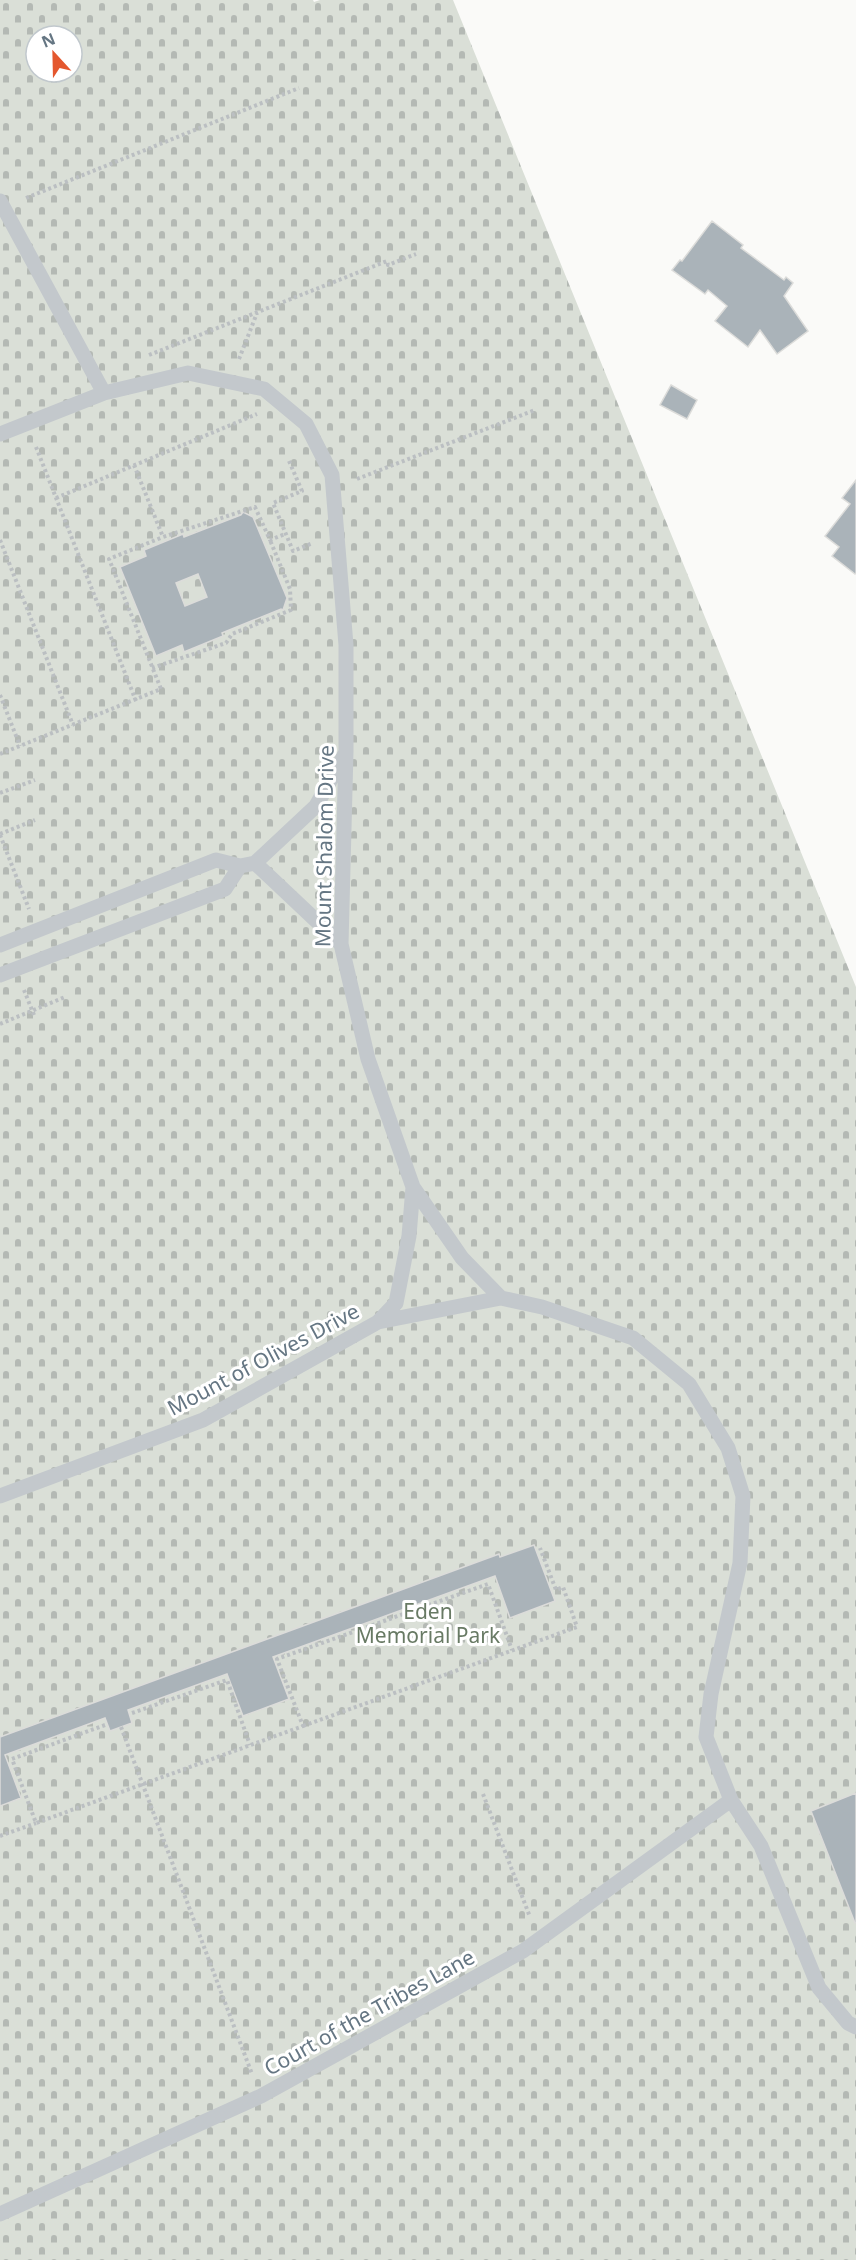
<svg xmlns="http://www.w3.org/2000/svg" width="856" height="2260" viewBox="0 0 856 2260" font-family="'Noto Sans',sans-serif">
<style>
.cemetery{fill:url(#cemetery-stones);fill-rule:evenodd}
.building{fill:#aab3b9;stroke:#dcdcda;stroke-width:1.5;fill-rule:evenodd}
.lines{fill:none;stroke-linecap:round;stroke-linejoin:round}
.path{stroke:#bbbfc2;stroke-width:4;stroke-dasharray:3 3;stroke-linecap:butt}
.service{stroke:#c3c8cc;stroke-width:15}
.labels{text-anchor:middle;dominant-baseline:central;stroke-width:6;stroke-linejoin:round;paint-order:stroke}
.street-label{font-size:21px;fill:#657683;stroke:#fff}
.park-label{font-size:21px;fill:#687a64;stroke:#fff}
</style>
<defs>
<pattern id="cemetery-stones" width="16" height="16" patternUnits="userSpaceOnUse" patternTransform="scale(1.5)"><rect width="16" height="16" fill="#dadfd7"/><path d="M2 7V4a2 2 0 0 1 4 0v3zM10 15v-3a2 2 0 0 1 4 0v3z" fill="#b4b9b4"/></pattern>
</defs>
<rect width="100%" height="100%" fill="#fafaf8"/>
<!-- cemetery -->
<path class="cemetery" d="M0,0h313l1,2 6,-2h133l403,987v1273h-856zM36,36h36v36h-36z"/>
<!-- building -->
<path class="building" d="M712,221l31,24 -2,3 43,32 2,-3 7,6 -9,13 24,35 -31,23 -17,-24 -12,17 -33,-26 12,-15 -19,-16 -3,4 -33,-24 8,-10 2,1z
M671,385l26,15 -10,19 -27,-14z
M856,480v93l-1,1 -23,-18 7,-9 -14,-11 25,-32 -8,-6z
M243,512l10,5 34,81 -4,12 -2,-1 -59,24 1,3 -39,16 -2,-7 -26,11 -36,-89 26,-11 -2,-6 39,-16 1,3 57,-22zM198,574l9,23 -22,9 -9,-23z
M534,1545l21,56 -45,17 -15,-42 -222,81 16,42 -46,17 -16,-42 -99,36 4,13 -22,8 -5,-13 -100,37 16,43 -21,8v-69l499,-183 1,3z
M856,1793v130h-1l-44,-112z"/>
<g class="lines">
<!-- path -->
<path class="path" d="M26,198l273,-110
M149,355l238,-94 1,4 28,-11
M239,359l18,-46
M36,447l100,254
M289,461l13,30 -29,12 20,48 20,-8
M134,465l29,72 92,-30 15,33 15,-6
M357,479l178,-69
M56,498l201,-84
M0,540l73,185
M152,668l74,-25 6,-9 59,-24 -1,-21 -20,-49
M0,695l20,51
M0,754l161,-65 -52,-130 54,-22
M0,793l35,-13
M0,834l35,-14
M0,835l29,74
M24,990l10,25
M0,1024l65,-27
M132,1713l95,-33 23,65
M105,1725l-93,34 24,64 267,-97 -26,-67 211,-75 24,66
M303,1726l274,-99 -14,-40 -7,3 -16,-42
M121,1727l131,347
M483,1794l47,123
M0,1836l36,-13"/>
<!-- service -->
<path class="service" d="M0,201l104,192
M0,434l104,-41 84,-20 76,16 42,35 26,51 14,170v106l-5,193 27,115 45,128 49,71 39,40 41,9 91,31 56,46 39,64 15,48 -3,67 -29,131 -5,43 25,63 30,46 58,142 29,35 8,4
M255,863l86,81
M240,866l15,-3 61,-57 29,-52
M0,945l216,-85 24,6 -15,23 -225,86
M378,1322l18,-19 13,-67 4,-49
M0,1496l203,-76 175,-98 123,-24
M0,2214l261,-118 262,-145 208,-151"/>
</g>
<g class="labels">
<!-- street labels -->
<g class="street-label">
<text transform="translate(324 846) rotate(-89)">Mount Shalom Drive</text>
<text transform="translate(263 1359) rotate(-28)">Mount of Olives Drive</text>
<text transform="translate(369 2012) rotate(-29)">Court of the Tribes Lane</text>
</g>
<!-- park labels -->
<g class="park-label">
<text x="428" y="1611">Eden<tspan x="428" dy="24">Memorial Park</tspan></text>
</g>
</g>
<!-- north arrow -->
<g transform="translate(54 54) rotate(338)"><circle r="28" fill="#ffffff" stroke="#c1c8cd" stroke-width="1.5"/>
<path d="M0-4.5L10 22L0 15L-10 22Z" fill="#e4572e"/>
<text y="-9" font-size="16" font-weight="bold" text-anchor="middle" fill="#657683">N</text>
</g>
</svg>
